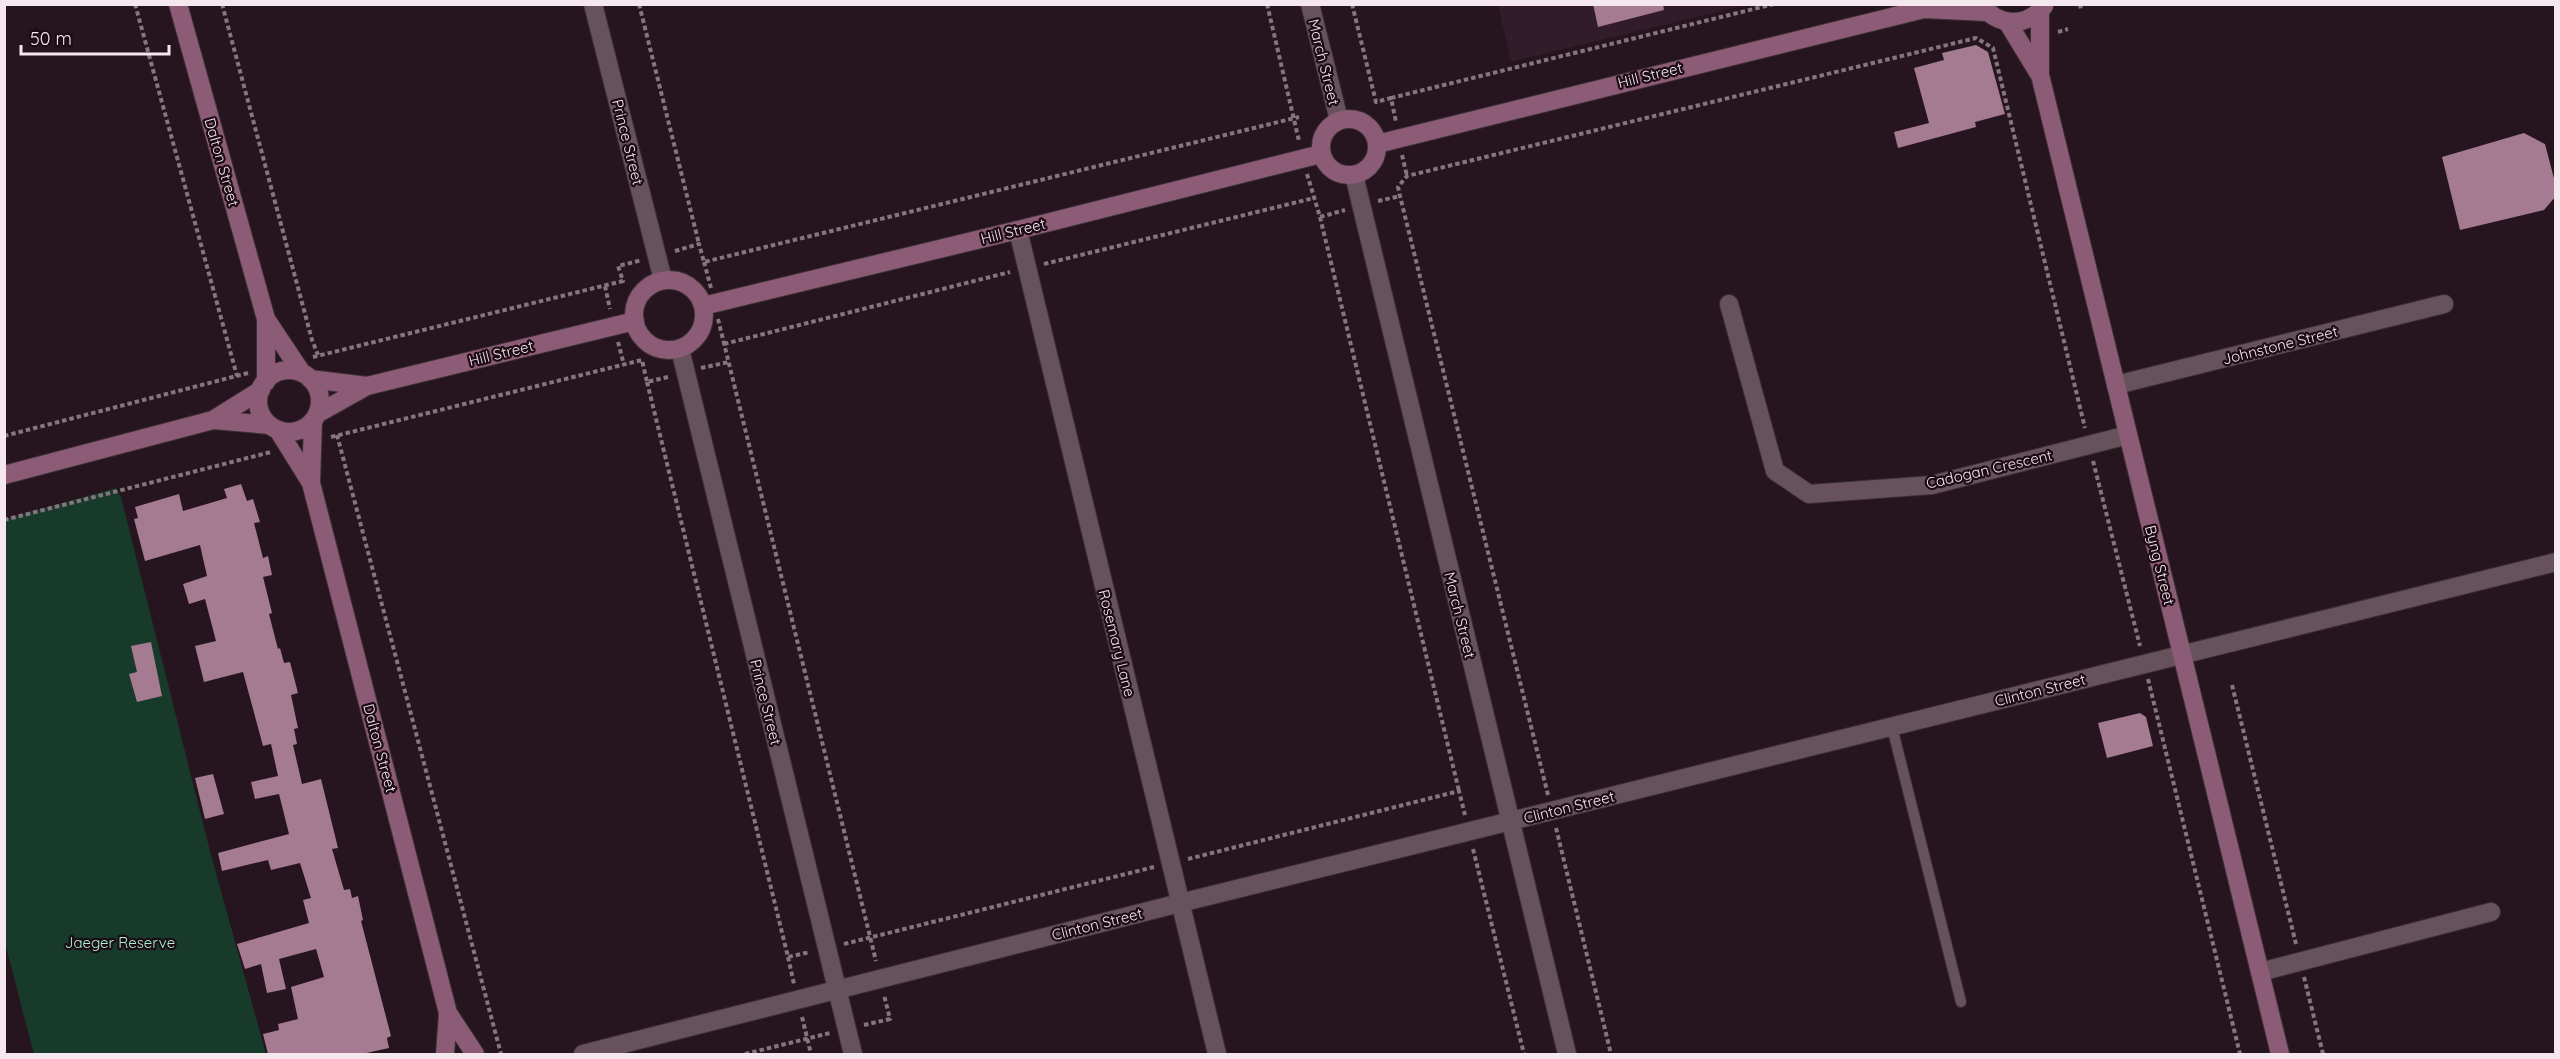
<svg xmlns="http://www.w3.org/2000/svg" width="2560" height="1059" viewBox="0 0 2560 1059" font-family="Quicksand,sans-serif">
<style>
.built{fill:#331c29}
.green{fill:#173a2b}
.building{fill:#a57b91}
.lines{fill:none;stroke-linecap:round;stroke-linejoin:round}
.lane-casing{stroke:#3c3036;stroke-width:12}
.street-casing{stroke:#3c3036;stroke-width:20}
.secondary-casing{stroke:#3c3036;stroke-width:20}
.path{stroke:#85757d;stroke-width:4;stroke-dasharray:4.5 3;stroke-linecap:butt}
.lane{stroke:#67525c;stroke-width:10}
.street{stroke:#67525c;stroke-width:18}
.secondary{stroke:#8c5b75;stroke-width:18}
.labels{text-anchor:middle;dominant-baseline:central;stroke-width:4.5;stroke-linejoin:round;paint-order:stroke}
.street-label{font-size:15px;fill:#f5e7ee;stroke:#1c0b14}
.park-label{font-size:15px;fill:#a7f2ce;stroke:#1c0b14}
</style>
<rect width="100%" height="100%" fill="#26141e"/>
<!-- built -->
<path class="built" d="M1498,4l248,1 -235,57z"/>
<!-- green -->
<path class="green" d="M116,488l5,9 89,354 56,203h-232c-10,-36 -19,-74 -29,-111v-424z"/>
<!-- building -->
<path class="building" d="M1593,4h70l1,6 -66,17z
M1976,45l12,7 17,62 -30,8 1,5 -78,21 -4,-16 35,-9 -15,-55 30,-8 -2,-7z
M2524,133l21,11 11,42v10l-12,14 -84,20 -18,-73z
M241,484l6,17 6,-2 7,23 -6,1 9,35 5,-2 4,19 -9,2 9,36 -3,1 9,35 2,-1 4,15 6,-1 8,31 -7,2 7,33 -4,1 3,15 -4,1 9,39 19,-5 17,69 -6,1 12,41 6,-1 2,9 6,-2 5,24 -2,1 30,115 -4,2 2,10 -27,6h-94l-5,-20 16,-4 -1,-6 20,-5 -7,-32 33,-10 -8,-28 -37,10 7,30 -19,4 -6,-29 -16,5 -8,-25 72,-21 -6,-23 8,-2 -11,-35 -29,7 -3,-10 -46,11 -4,-18 71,-19 -10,-40 -24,5 -4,-17 27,-6 -7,-32 -8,2 -20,-74 -39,10 -9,-36 21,-5 -11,-42 -16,5 -6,-20 24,-8 -7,-31 -55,16 -11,-42 4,-1 -3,-11 44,-13 4,17 44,-13 -3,-9z
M151,642l11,54 -25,6 -8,-28 8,-2 -6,-26z
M2140,713l6,4 7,29 -46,12 -9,-35z
M213,774l11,40 -19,5 -10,-41z"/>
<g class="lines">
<defs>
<path id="lane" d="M1892,727l69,275"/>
<path id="street" d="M593,4l70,276
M1310,4l29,116
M1354,175l213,879
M1018,230l199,824
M1729,304l46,167 34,23 123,-9 196,-50
M680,349l173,705
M2116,385l328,-81
M2260,972l231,-60
M583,1054l597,-151 1376,-341"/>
<path id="secondary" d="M178,4l88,315v63
M1981,4c16,23 46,24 63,2
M2040,12v63l240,979
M2008,23l31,51
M1321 147a28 28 0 1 1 56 0a28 28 0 1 1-56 0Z
M1377,144l547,-135 62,3
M634 315a35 35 0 1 1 70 0a35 35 0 1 1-70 0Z
M703,306l315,-76 303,-76
M266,319l36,54
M258 401a31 31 0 1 1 62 0a31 31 0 1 1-62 0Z
M310,379l57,7
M317,414l50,-28 268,-65
M213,420l57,5
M313,422l-2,61 137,530 27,41
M278,430l33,53
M4,475l209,-55 48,-30
M445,1054l3,-41"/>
</defs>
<!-- lane casing -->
<use href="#lane" class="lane-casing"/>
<!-- street casing -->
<use href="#street" class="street-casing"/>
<!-- secondary casing -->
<use href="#secondary" class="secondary-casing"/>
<!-- path -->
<path class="path" d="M135,4l102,372
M222,4l90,336 6,15
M639,4l60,240
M1267,4l32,137
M1352,4l24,98 15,-4 5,24
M2080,4l1,6
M2058,32l10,-3
M1391,98l383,-94
M1402,155l5,21
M1307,174l13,43 25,-7
M1378,201l22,-5
M1320,217l139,574
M675,251l24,-7 5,18 595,-145
M704,262l7,26
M1044,264l270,-66
M605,286l5,23
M718,319l158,642
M618,342l6,23
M724,344l286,-72
M313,357l310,-76 -5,-15 24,-6
M701,368l28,-6
M647,382l141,575 22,-5
M337,435l164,619
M4,436l244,-63
M331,437l311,-77 5,22 21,-5
M2093,461l47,185
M4,520l267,-68
M2148,679l92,375
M2232,685l64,259
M1548,795l-148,-599 -2,-9 9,-11 569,-138 17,10 92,380
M1556,828l55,226
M1473,849l51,205
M1188,859l271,-68 6,24
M844,944l310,-77
M788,957l6,27
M2304,977l19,77
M802,1017l9,37
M864,1025l26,-6 -6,-24
M745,1054l85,-21"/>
<!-- lane -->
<use href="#lane" class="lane"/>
<!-- street -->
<use href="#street" class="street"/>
<!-- secondary -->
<use href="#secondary" class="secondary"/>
</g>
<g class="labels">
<!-- street labels -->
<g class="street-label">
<text transform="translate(1324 62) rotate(76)">March Street</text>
<text transform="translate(1650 75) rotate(-14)">Hill Street</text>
<text transform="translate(628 142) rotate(76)">Prince Street</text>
<text transform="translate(222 162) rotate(74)">Dalton Street</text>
<text transform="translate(1013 231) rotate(-14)">Hill Street</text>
<text transform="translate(2280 345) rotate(-14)">Johnstone Street</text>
<text transform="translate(501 353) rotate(-14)">Hill Street</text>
<text transform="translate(1989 469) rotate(-13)">Cadogan Crescent</text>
<text transform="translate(2160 565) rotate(76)">Byng Street</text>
<text transform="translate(1460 615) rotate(76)">March Street</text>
<text transform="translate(1117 643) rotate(76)">Rosemary Lane</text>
<text transform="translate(2040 690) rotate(-14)">Clinton Street</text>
<text transform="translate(766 702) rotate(76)">Prince Street</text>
<text transform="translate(380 748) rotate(75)">Dalton Street</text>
<text transform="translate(1569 807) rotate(-14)">Clinton Street</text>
<text transform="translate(1097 924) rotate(-14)">Clinton Street</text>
</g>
<!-- park labels -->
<g class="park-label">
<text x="120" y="942">Jaeger Reserve</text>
</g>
</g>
<!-- border -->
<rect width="2560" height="1059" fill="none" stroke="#f5e7ee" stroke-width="12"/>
<!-- scale -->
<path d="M21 45v9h148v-9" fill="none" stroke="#f5e7ee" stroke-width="3"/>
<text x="30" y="45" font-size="18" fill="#f5e7ee" stroke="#1c0b14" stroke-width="4.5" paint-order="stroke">50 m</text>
</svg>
